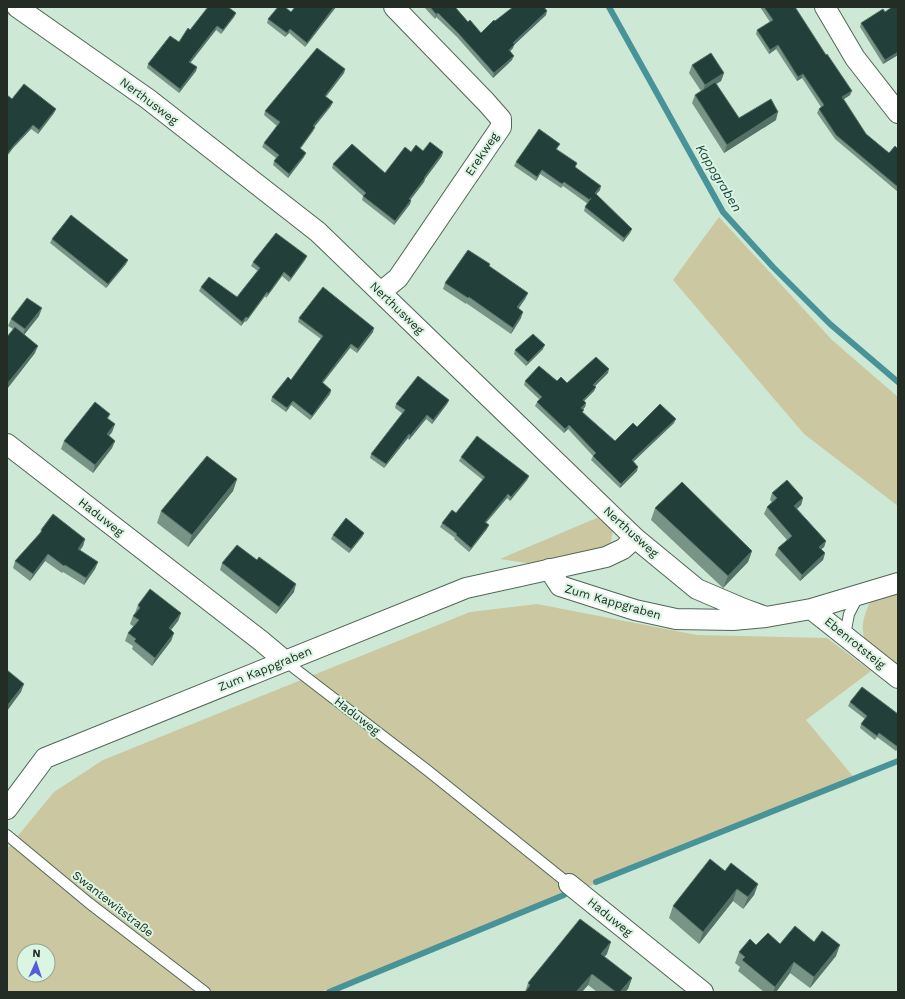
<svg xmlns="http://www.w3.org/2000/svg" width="905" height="999" viewBox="0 0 905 999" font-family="'Work Sans',sans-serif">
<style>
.green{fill:#cbc8a1;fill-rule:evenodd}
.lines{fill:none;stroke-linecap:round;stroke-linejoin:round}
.stream{stroke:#489398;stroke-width:6}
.service-casing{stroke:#506756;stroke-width:12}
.minor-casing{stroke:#506756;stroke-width:22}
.service{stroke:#fff;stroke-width:10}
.minor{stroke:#fff;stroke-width:20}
.wall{fill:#789486}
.shaded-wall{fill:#557268}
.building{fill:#224039;stroke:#557268}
.labels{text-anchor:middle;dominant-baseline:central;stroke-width:4;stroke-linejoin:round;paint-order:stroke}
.street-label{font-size:12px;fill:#232d26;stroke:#daf5e1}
.water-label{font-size:13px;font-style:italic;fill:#1b3f42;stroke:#daf5e1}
</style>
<rect width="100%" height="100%" fill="#cde8d4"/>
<!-- green -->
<path class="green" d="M719,217l113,123 66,57v109l-94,-72 -131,-154z
M599,517l14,13 -3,17 -69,18 -41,-6z
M898,593v77c-6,-5 -26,-17 -30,-23 -9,-16 -5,-30 2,-45z
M537,604l160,31 130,3 44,33 -65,49 51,61 -536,211h-314v-143l47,-57 49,-32 367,-148zM24,951h24v24h-24z"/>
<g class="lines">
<!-- stream -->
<path class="stream" d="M609,7l114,205 50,55 57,57 68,58
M596,882l302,-121
M329,992l235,-97"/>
<defs>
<path id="service" d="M845,635l4,-21 10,-19
M285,661l142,109 142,114
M7,835l82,68 116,89"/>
<path id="minor" d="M17,7l131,92 170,133 317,306 62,51 47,20 22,8
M825,7l30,51 43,55
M381,292l17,-14 103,-151v-8l-15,-17 -92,-95
M7,444l253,196 25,21
M549,569l11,17 75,24 41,9 57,1 33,-3 45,-8 87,-26
M811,609l87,69
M7,809l38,-51 421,-170 140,-31 17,-8 12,-11
M569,884l134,108"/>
</defs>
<!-- service casing -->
<use href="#service" class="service-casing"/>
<!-- minor casing -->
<use href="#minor" class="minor-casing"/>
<!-- service -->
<use href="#service" class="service"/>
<!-- minor -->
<use href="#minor" class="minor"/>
</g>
<!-- wall -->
<path class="wall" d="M336,7l-31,40 -16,-14 -4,4 -18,-14 1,-4 23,-7z
M424,7h31l13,15 13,11 14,-12 51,-6 -32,30 -1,3 -3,3 2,9 -19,18 -36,-41 -21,-20 -1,2z
M760,7h35l55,88 -6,4 22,35 23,19 9,-4v43l-63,-53 -18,-26 2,-4 2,-2 -19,-29 -5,3 -21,-32 -7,5 -13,-20 1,-4 13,-8z
M885,12l13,43 -15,9 -23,-37 1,-4z
M236,13l-2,4 -13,17 -5,-4 -26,32 7,5 -1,4 -17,22 -32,-25 1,-4 31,-22 11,-12z
M692,65l32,8 -3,8 -5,3 23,34 37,2 -52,33 -32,-50 3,-8 6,-4 -12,-18z
M345,69l-1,4 -18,24 5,9 -17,21h1l-2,4 -13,18 4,8 -16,21 -15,-13 1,-4 2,-3 -14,-11 2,-4 13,-17 -13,-11 1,-4z
M7,95l5,4 42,14 -16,21 -7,-5 -18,19 -6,8z
M558,148l-1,2 43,40 -4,4 34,39 -7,9 -39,-31 1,-4 3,-3 -25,-18 -2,2 -21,-14 -4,7 -22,-15 2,-4z
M423,151l19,5 -17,23 -1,3 -14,18h1l-1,4 -16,21 -32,-25 1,-4 -31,-28 1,-4 52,9 26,-21z
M52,239l74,25 -20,24 -56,-45z
M307,256l-2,4 -16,22 -7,-6 -16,22 -1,-2 -19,26 -1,-1 -4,5 -42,-35 2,-4 36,10 21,-26 -7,-5 2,-4z
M489,266l39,27 -3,6 -6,9 2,10 -10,16 -45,-31v1l-23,-15 2,-6z
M39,316l-15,19 11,18 -28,36v-52l6,-8 -5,-3 3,-7z
M299,318l74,14 -16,21 -7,-5 -27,35 8,7 -1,4 -20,26 -19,-15 -5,7 -15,-11 1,-4 19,-17 30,-41 -23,-17z
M543,349l-17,17 -12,-12 1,-4z
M608,373l-13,13 1,1 -2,4 -10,10 2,2 -1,4 -2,2v3l32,29 22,-14 37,-4 -41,38 4,10 -17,17 -29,-28 2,-4 -25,-27 -4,4 -29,-27 2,-4 2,-3 -15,-14 1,-4 42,2z
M449,400l-2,4 -15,20 -6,-5 -17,21 -1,-2 -24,30 -14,-10 1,-4 32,-40 -8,-6 1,-4z
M110,414l-2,5 7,5 -3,8 -3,4 6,5 -3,7 -19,25 -32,-24 3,-8z
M461,457l68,19 -2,4 -17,21 -3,-3 -21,25 1,6 -18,23 -15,-13 1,-1 -15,-11 2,-4 14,-10 27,-33 -24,-19z
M237,479l-4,12 -45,56 -31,-24 4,-12z
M772,493l31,5 -2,7 -4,4 29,32 -2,6 -3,2 4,4 -2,7 -23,21 -25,-26 3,-7 9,-8 -23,-26 3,-7 5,-5 -2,-2z
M655,508l97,43 -4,11 -25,26 -72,-68z
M41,530l44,9 -2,7 -3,4 18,12 -3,7 -11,16 -21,-13 -1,1 -17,-12 -15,20 -17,-13 2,-7 24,-26z
M364,533l-2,4 -13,16 -18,-14 2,-4z
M222,563l72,29 -18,22 -56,-44z
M138,605l43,8 -3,8 -7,9 3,3 -3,8 -19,25 -20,-17 1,-3 -8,-5 3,-8 6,-6 -4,-3 3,-8 2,-3z
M850,702l48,12v35l-2,2 -19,-14 -2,3 -15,-12 1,-4 4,-5 -17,-13z
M725,871l33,13 -4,11 -11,14 -10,-8 -34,43 -30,-26 4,-12z
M814,942l22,14 -26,32 -20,-15 -14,19h-12l-26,-21 2,-4 -5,-4 4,-11 17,-7z
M607,954l-3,3 28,21 -4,11 -3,3h-28l-9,-7 -6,7h-57l3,-9z"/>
<!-- shaded-wall -->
<path class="shaded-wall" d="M334,7h2l-31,40 2,-4z
M547,11l-1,4 -32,30 -1,3 -6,7 2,-5 4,-7z
M236,13l-2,4 -13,17 2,-4z
M438,13l-3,6 1,-5z
M217,26l-1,4 -28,36 1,-4z
M290,29l-1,4 -4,4 2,-4z
M778,45l-2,4 -7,5 1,-4z
M898,52v3l-15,9 2,-4z
M514,56l-2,4 -19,18 1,-5z
M197,67l-1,4 -17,22 1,-4z
M345,69l-1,4 -21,27 2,-4z
M724,73l-3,8 -19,12 3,-8z
M803,74l-1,4 -5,3 1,-4z
M852,91l-2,4 -9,6 1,-4z
M333,102l-2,4 -19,24 1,-4z
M56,109l-2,4 -16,21 1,-4z
M778,112l-2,8 -52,33 3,-8z
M33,125l-2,4 -18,19 -6,8v-2l8,-10z
M315,127l-2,4 -15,21 2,-4z
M443,152l-1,4 -17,23 -1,3 -16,21 1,-4z
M306,153l-2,4 -16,21 1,-4z
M542,170l-2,4 -4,7 1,-4z
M601,186l-1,4 -6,7 1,-4z
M411,200l-1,4 -16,21 1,-4z
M632,229l-2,4 -7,9 1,-4z
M307,256l-2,4 -16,22 2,-4z
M128,260l-2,4 -20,24 2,-4z
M284,272l-2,4 -16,22 2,-4z
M267,292l-2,4 -19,26 2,-4z
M528,293l-3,6 -10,14 2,-6z
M42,308l-3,8 -16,20 2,-7z
M523,312l-2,6 -10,16 2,-6z
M246,317l-1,4 -4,5 1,-4z
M374,328l-1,4 -16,21 1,-4z
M351,344l-1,4 -30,38 2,-4z
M545,345l-2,4 -17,17 2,-4z
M38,346l-3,7 -28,36v-5z
M609,369l-1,4 -16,16 1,-4z
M596,387l-2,4 -13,13 2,-4z
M331,390l-1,4 -20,26 2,-4z
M449,400l-2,4 -15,20 1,-4z
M293,401l-2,4 -5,7 1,-4z
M586,403l-1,4 -5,5 1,-4z
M427,415l-1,4 -17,21 1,-4z
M676,419l-2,4 -43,41 1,-4z
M115,424l-3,8 -8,10 3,-8z
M569,425l-1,4 -4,4 1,-4z
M409,434l-1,4 -24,30 2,-4z
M115,441l-3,7 -19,25 2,-8z
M638,467l-1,4 -17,17 1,-4z
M529,476l-2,4 -17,21 1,-4z
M237,479l-4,12 -45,56 4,-12z
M508,494l-1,4 -24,28 2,-4z
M803,498l-2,7 -9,8 2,-7z
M489,525l-2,4 -18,23 2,-4z
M364,533l-2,4 -13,16 2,-4z
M85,539l-2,7 -7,10 2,-7z
M826,541l-2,6 -7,6 2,-6z
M752,551l-4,11 -25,26 5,-12z
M825,553l-2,7 -23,21 2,-6z
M48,554l-3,7 -15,20 3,-7z
M98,562l-3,7 -11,16 2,-7z
M296,584l-2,8 -18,22 3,-7z
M181,613l-3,8 -12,15 3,-8z
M174,633l-3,8 -19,25 3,-8z
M24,684l-3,8 -14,19v-5z
M758,884l-4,11 -11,14 5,-12z
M737,889l-4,12 -34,43 4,-12z
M611,942l-4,12 -10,11 4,-11z
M840,945l-4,11 -26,32 4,-11z
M794,962l-4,11 -14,19h-3l2,-5z
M592,974l-4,11 -6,7h-6z
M632,978l-4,11 -3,3h-5z"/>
<!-- building -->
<path class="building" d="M208,7h20l8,6 -13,17 -6,-4 -28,36 8,5 -17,22 -32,-25 22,-28 9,6 9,-14 2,2z
M278,7h7l6,5 4,-5h39l-27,36 -17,-14 -3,4 -19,-14z
M430,7h25l13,15 2,-2 11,13 13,-13 1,1 18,-14h31l3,4 -34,32 2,1 -6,6 5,6 -20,17 -36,-40 -20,-20 -2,1z
M764,7h31l31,48 1,-1 25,37 -10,6 24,37 23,19 6,-7 3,3v38l-62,-52 -17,-26 5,-4 -21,-31 -5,3 -20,-32 -8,5 -13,-20 16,-10z
M892,7h6v45l-13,8 -24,-37 22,-14 2,3z
M317,48l28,21 -20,27 8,6 -20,24 2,1 -15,21 6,5 -17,21 -15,-13 5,-6 -15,-12 16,-21 -15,-11z
M711,53l13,20 -19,12 -13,-20z
M715,82l24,36 32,-19 7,13 -51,33 -32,-50z
M24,84l32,25 -17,21 -6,-5 -18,19 -8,10v-59l5,4z
M539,129l21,15 -4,5 21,14 -2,4 26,19 -6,7 37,36 -8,9 -39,-31 6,-9 -1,2 -26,-18 -2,2 -20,-14 -5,7 -21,-15z
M430,142l13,10 -19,26h1l-16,21 2,1 -16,21 -32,-25 3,-3 -33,-29 19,-20 33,29 20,-26 6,5 5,-7 7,6z
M71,215l57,45 -20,24 -56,-45z
M276,233l31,23 -16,22 -7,-6 -16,22 -1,-2 -19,26 -2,-1 -4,5 -41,-35 8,-10 28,20 23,-29 -7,-6z
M468,250l22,14 -1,2 39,27 -11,14 6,5 -10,16 -44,-31 -1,1 -23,-15z
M323,287l51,41 -16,21 -7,-5 -29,38 9,8 -19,26 -19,-15 -6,7 -15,-11 16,-20 3,3 32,-44 -24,-18z
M27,298l15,10 -17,21 -14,-10z
M15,327l23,19 -31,38v-47z
M533,334l12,11 -17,17 -13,-12z
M596,357l13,12 -16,16 3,2 -13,13 3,3 -5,5 3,2 -2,2 33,29 18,-18 4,4 23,-23 16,15 -44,41 6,7 -17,17 -28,-28 3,-3 -27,-28 -4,4 -28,-27 5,-5 -17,-16 14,-15 18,15 4,-4 6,6z
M418,376l31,24 -16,20 -6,-5 -17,21 -1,-2 -23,30 -15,-10 34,-44 -9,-6z
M95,402l15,12 -3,4 8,6 -8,10 8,7 -20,24 -31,-24z
M477,436l52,40 -18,21 -3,-3 -23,28 4,3 -18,23 -15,-13 1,-1 -15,-11 10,-13 4,3 29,-36 -24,-20z
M207,456l30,23 -45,56 -31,-24z
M787,480l16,18 -9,8 32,35 -7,6 6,6 -23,22 -24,-27 14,-12 -25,-29 10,-9 -5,-5z
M682,482l70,69 -24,25 -73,-68z
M53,514l32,25 -7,10 20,13 -12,16 -21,-13 -1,1 -16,-12 -15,20 -18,-13 27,-30 -1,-1z
M346,518l18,15 -13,16 -18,-14z
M237,545l20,15 2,-3 37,27 -17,23 -57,-44z
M150,589l31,24 -12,15 5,5 -19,25 -21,-17 2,-2 -8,-6 11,-13 -6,-4 7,-8 -2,-3z
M7,670l17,14 -17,22z
M862,687l36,27v33l-19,-14 -2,3 -16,-12 6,-8 -17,-14z
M710,859l15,12 6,-8 27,21 -10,13 -11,-8 -34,43 -30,-26z
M580,919l31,23 -10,12 31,24 -12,14h-4l-24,-18 -16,18h-49l-1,-1 4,-6 -2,-2z
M795,926l19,16 8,-11 18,14 -26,32 -20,-15 -19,25 -33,-27 3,-3 -6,-5 11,-13 6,6 12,-12 12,11z"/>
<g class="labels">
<!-- street labels -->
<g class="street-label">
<text transform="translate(149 101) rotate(37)">Nerthusweg</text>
<text transform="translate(482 154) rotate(-56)">Erekweg</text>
<text transform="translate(397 308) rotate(44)">Nerthusweg</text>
<text transform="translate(101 517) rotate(38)">Haduweg</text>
<text transform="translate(631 532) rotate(42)">Nerthusweg</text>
<text transform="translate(613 602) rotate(16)">Zum Kappgraben</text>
<text transform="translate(855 643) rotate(39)">Ebenrotsteig</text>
<text transform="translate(265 669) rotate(-22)">Zum Kappgraben</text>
<text transform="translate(357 716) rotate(38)">Haduweg</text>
<text transform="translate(113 904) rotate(38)">Swantewitstraße</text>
<text transform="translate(610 917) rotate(39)">Haduweg</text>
</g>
<!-- water labels -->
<g class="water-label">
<text transform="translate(719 178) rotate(59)">Kappgraben</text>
</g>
</g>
<!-- border -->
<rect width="905" height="999" fill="none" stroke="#232d26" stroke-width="16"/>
<!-- north arrow -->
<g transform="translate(36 963) rotate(3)"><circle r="19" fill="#daf5e1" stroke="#91a596"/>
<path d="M0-3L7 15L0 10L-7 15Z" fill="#555ed5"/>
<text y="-6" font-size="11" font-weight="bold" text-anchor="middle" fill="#232d26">N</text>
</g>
</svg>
